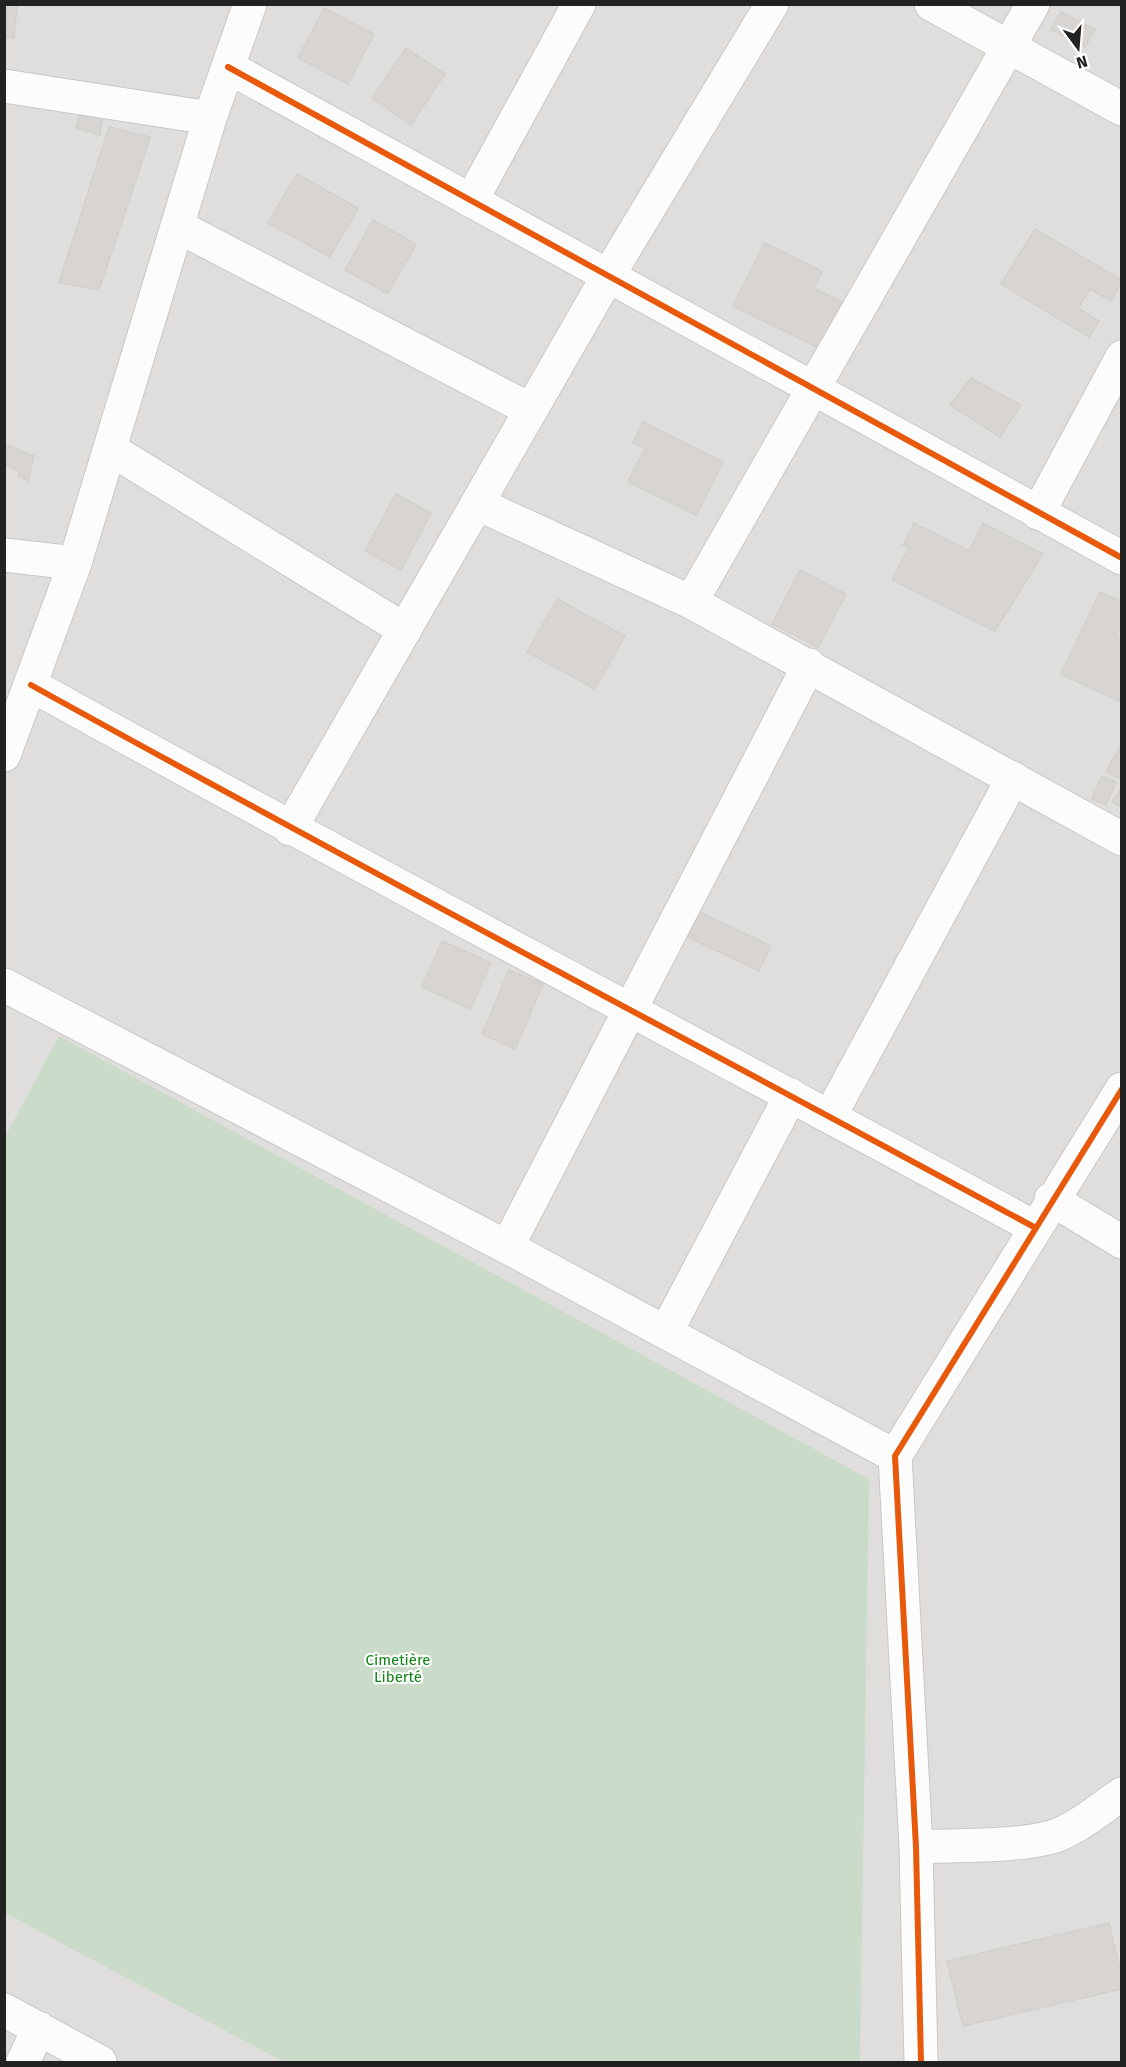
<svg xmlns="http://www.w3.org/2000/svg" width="1126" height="2067" viewBox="0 0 1126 2067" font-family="'Fira Sans',sans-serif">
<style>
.residential{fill:#dfdedc}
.cemetery{fill:#cadbca}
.building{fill:#d7d4d2;stroke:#d3d0cc;stroke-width:1.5}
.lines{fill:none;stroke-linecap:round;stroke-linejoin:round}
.minor-casing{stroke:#c9c8c7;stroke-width:35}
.minor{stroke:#fdfcfc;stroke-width:33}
.cycleway-casing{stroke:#fff;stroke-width:10}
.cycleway{stroke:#e8590c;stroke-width:6}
.labels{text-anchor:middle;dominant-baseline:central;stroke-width:4.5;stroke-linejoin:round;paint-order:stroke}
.park-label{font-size:15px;fill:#0c8416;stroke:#fff}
</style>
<rect width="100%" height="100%" fill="#f0eeeb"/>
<!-- residential -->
<path class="residential" d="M5,5h1116v2057h-1116z"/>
<!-- cemetery -->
<path class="cemetery" d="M59,1036l810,443 -9,583h-576l-279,-149v-776z"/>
<!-- building -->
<path class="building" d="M4,4h13l-3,34 -10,-1z
M324,8l50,26 -26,50 -50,-26z
M1061,12l34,17 -10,18 -34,-17z
M406,48l39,26 -34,51 -39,-27z
M82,108l23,6 -4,10 -1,11 -24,-7z
M109,127l41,10 -51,153 -40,-7z
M297,174l61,34 -28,49 -62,-34z
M373,220l43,24 -28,50 -43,-24z
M1035,229l87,51 -11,21 -21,-12 -12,19 21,13 -10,16 -88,-53z
M765,243l57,28 -8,17 28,14 -23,46 -86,-42z
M971,378l50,27 -21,32 -50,-32z
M643,422l80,40 -27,53 -68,-33 17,-34 -12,-5z
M4,444l30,12 -6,25 -10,-6 1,-4 -15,-7z
M396,494l35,19 -30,57 -36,-19z
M914,523l55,28 14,-28 60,31 -48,77 -103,-51 17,-32 -6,-3z
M800,570l46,24 -28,53 -46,-23z
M1100,592l22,10v23l-6,11 6,2v56l-4,7 -57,-27z
M557,599l68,37 -30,53 -68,-37z
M1122,744v36l-16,-9z
M1102,776l14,6 -10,23 -14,-6z
M1122,788v20l-10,-6z
M691,908l80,38 -12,25 -80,-38z
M442,941l49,22 -21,46 -48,-22z
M509,970l34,14 -28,65 -33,-15z
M1109,1923l13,55v11l-159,37 -16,-65z"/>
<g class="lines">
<defs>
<path id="minor" d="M931,4l191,105
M228,67l894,491
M4,86l206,32
M471,201l108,-197
M177,226l354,184
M110,449l295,181
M478,504l213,98 342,-598
M1038,513l84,-156
M4,555l71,8
M691,602l431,237
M31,685c332,184 669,361 1003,542
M4,755l71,-192 135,-445 40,-114
M290,829l318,-553 164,-272
M4,985l503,262 388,209
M830,1116l183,-338
M1051,1199l71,43
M507,1247l302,-582
M666,1332l125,-237
M916,1847c38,-2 105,0 139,-11 24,-9 45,-27 67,-42
M4,2010l96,52
M23,2062l16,-34
M921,2062l-5,-215 -21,-391 227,-367"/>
</defs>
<!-- minor casing -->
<use href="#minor" class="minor-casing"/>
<!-- minor -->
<use href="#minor" class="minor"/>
<defs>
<path id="cycleway" d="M228,67l894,491
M31,685c332,184 669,361 1003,542
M921,2062l-5,-215 -21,-391 227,-367"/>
</defs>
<!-- cycleway casing -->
<use href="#cycleway" class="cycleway-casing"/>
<!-- cycleway -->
<use href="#cycleway" class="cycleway"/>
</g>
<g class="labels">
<!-- park labels -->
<g class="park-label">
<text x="398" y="1660">Cimetière<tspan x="398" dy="17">Liberté</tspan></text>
</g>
</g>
<!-- border -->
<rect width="1126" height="2067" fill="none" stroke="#222222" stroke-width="12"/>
<!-- north arrow -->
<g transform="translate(1078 48) rotate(164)" stroke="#ffffff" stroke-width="4.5" paint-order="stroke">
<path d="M0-4.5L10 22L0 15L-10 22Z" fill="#222222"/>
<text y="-9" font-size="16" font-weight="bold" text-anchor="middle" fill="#222222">N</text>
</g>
</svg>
